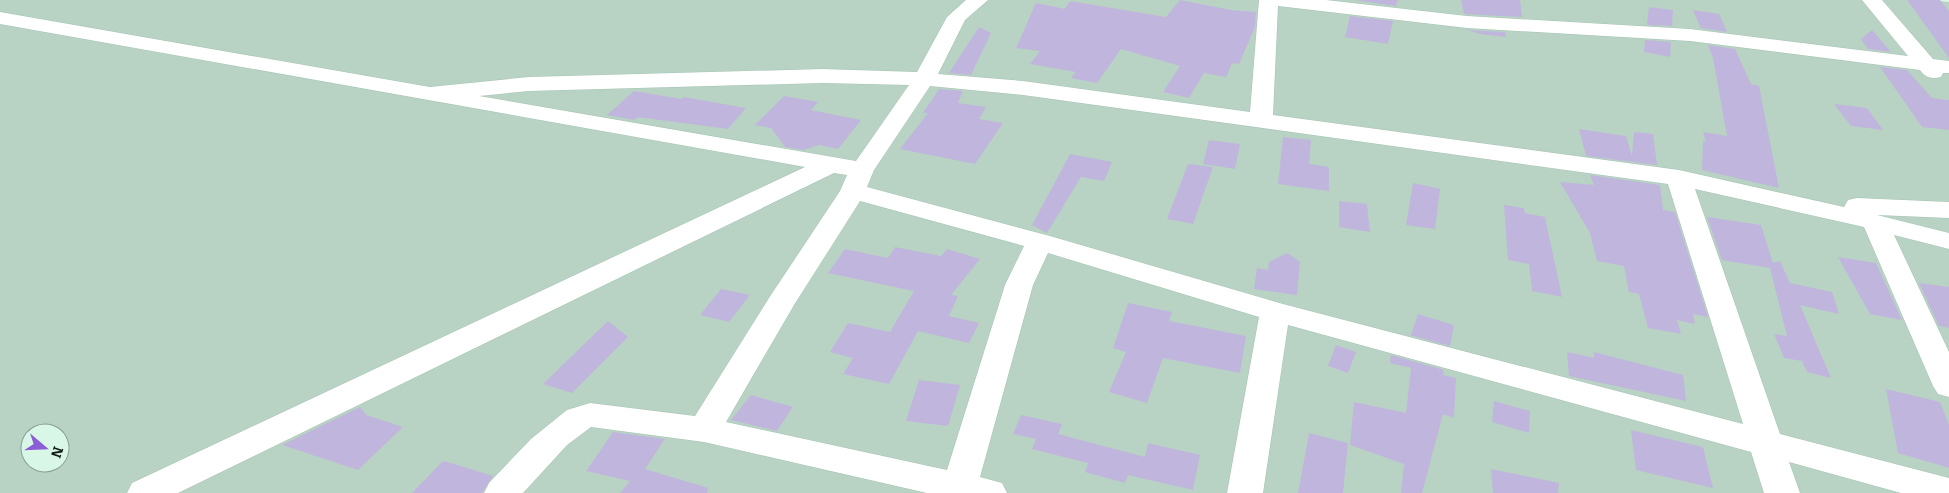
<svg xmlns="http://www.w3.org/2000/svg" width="1949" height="493" viewBox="0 0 1949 493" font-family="Bitter,serif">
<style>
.green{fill:#b8d3c4;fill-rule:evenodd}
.building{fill:#c0b5dc}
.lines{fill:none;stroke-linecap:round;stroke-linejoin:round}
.minor-casing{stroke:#a6c3b4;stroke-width:1}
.minor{fill:#fff;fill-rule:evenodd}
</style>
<rect width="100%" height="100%" fill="#d9f7e7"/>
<!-- green -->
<path class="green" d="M0,0h1929l20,2v491h-1949zM30,433h30v30h-30z"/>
<!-- building -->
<path class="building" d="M1180,0l51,10 25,2 -1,15 -16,37 -7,-1 -6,14 -22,-4 -15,25 -26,-6 17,-26 -59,-17 -24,34 -26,-5 5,-6 -46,-8 10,-13 -24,-3 20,-45 29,6 5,-8 96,16z
M1355,0h43l-2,6z
M1461,0h59l2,17 -58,-3z
M1907,0h33l9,11v47z
M1649,7l24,3 -1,16 -25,-1z
M1693,10l26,4 8,18 -26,-4z
M1350,16l43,5 -5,23 -43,-7z
M979,27l12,6 -20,42 -22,-2z
M1467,30l38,2 1,5 -26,-3z
M1872,30l19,22 -23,-3 -7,-10z
M1645,40l26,2 -1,15 -26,-5z
M1708,45l27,4 16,35 8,2 20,102 -77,-18 1,-29 3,1 -3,-10 24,4 -14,-78z
M1880,67l27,3 25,28 17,2v30l-27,-3z
M939,89l24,2 -5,12 28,4 -7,12 24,4 -28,41 -75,-15 28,-36h-5z
M634,91l47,8 3,-2 62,11 -18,21 -90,-12 -4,3 -27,-5z
M784,96l34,6 -7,8 50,10 -23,29 -19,-4 -16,5 -18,-3 -14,-19 -16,-3z
M1834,104l33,4 16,22 -32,-4z
M1579,129l47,7 6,20 2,-24 19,2 4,31 -71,-9z
M1283,137l28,3 -2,24 20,3v24l-51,-7z
M1209,140l31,4 -5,25 -32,-5z
M1070,154l42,8 -8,19 -23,-4 -34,56 -15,-8z
M1188,164l25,3 -20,57 -26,-5z
M1590,175l70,10 3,25 12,2 33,105 -15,-3 2,10 -18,-4 4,14 -33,-6 -9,-34 -10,-2 -5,-26 -27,-5 -7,-28 -30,-51 34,3z
M1413,183l27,6 -5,40 -29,-4z
M1339,201l28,3 3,28 -31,-5z
M1504,205l20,3 1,5 20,4 17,80 -30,-6 -3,-27 -21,-4z
M1707,217l54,8 12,38 7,-2 10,22 42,9 7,22 -39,-9 31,73 -24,-6 -5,-11 -18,-3 -10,-24 13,2 -17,-68 -48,-8z
M895,247l46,9 6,-7 33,10 -29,36 7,1 -9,20 30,7 -10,20 -51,-12 -29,53 -46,-10 10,-16 -23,-6 18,-29 42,9 24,-41 -86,-18 17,-24 43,9z
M1287,253l13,9 -3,33 -43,-6 3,-21 11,2 1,-8z
M1838,257l38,6 26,57 -32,-6z
M1919,283l30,4v41l-10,-2z
M721,289l29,6 -21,27 -29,-7z
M1128,303l44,9 -3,9 77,15 -6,37 -77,-15 -16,45 -38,-11 17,-40 -13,-4z
M1418,314l36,11 -4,21 -55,-15 16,4z
M608,321l20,16 -56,56 -29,-9z
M1336,345l20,7 -8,21 -20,-7z
M1567,352l27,6v-6l89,23 3,26 -117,-25z
M1391,355l53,15 -1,5 13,3 -2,40 -11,-4 -21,79h-21l3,-29 -54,-19 4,-43 52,11 5,-45 -21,-5z
M919,380l41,5 -12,41 -42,-5z
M1886,389l54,13 9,23v43l-51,-15z
M751,395l42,12 -16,24 -46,-11z
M1494,401l36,10 -1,22 -37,-11z
M360,407l6,8 37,12 -45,43 -76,-25z
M1021,415l41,9 -4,10 87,23 3,-14 52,12 -7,35 -65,-15 -3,8 -40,-11 3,-9 -56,-14 4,-10 -23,-5z
M1631,430l72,17 10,41 -77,-18z
M613,432l52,7 -20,30 63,19 -1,5h-87l10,-12 -44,-10z
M1309,433l39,10 -5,50h-45z
M443,461l11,3 39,12 -11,17h-70z
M1491,469l68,14 -1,10h-65z"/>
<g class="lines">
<defs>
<path id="minor" d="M966,0h22l-23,20 -27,54 85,7 227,31 9,-112h67l141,16 223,13 218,27 -46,-56h20l51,59 16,2v12h-6l-2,4c-10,2 -15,1 -21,-7l-230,-29 -223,-13 -189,-22 -5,109 406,55 165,37 4,-7 9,-2 92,4v16l-72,-3 72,18v16l-55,-14 55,117v45l-11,-3 -5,-8 -69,-159 -169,-38 85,245 169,44v15h-48l-112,-31 11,31h-36l-13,-41 -463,-127 -25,168h-36l32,-176 -211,-64 -15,32 -53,192 22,6 5,10h-80l-223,-51 -113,-15 -24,18 -44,48h-39l5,-10 42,-44 36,-29 23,-7 105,13 74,-118 71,-107 7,-16 -13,-2 -656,320h-51l5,-10 673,-316 -805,-143v-12l430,75 99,-10 293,-8 95,3 30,-55zM822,83l87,2 -53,76 -377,-65 50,-5zM930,86l93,9 645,89 75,240 -460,-120 -233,-68 -183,-49 7,-17zM860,201l164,45 -19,39 -58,185 -221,-48 68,-117z"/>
</defs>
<!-- minor casing -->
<use href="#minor" class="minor-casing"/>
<!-- minor -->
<use href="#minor" class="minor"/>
</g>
<!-- north arrow -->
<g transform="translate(45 448) rotate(109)"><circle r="24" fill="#d9f7e7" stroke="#899f93"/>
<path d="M0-4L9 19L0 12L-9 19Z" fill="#8b5dd6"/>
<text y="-8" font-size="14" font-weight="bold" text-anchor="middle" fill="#111c16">N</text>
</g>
</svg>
